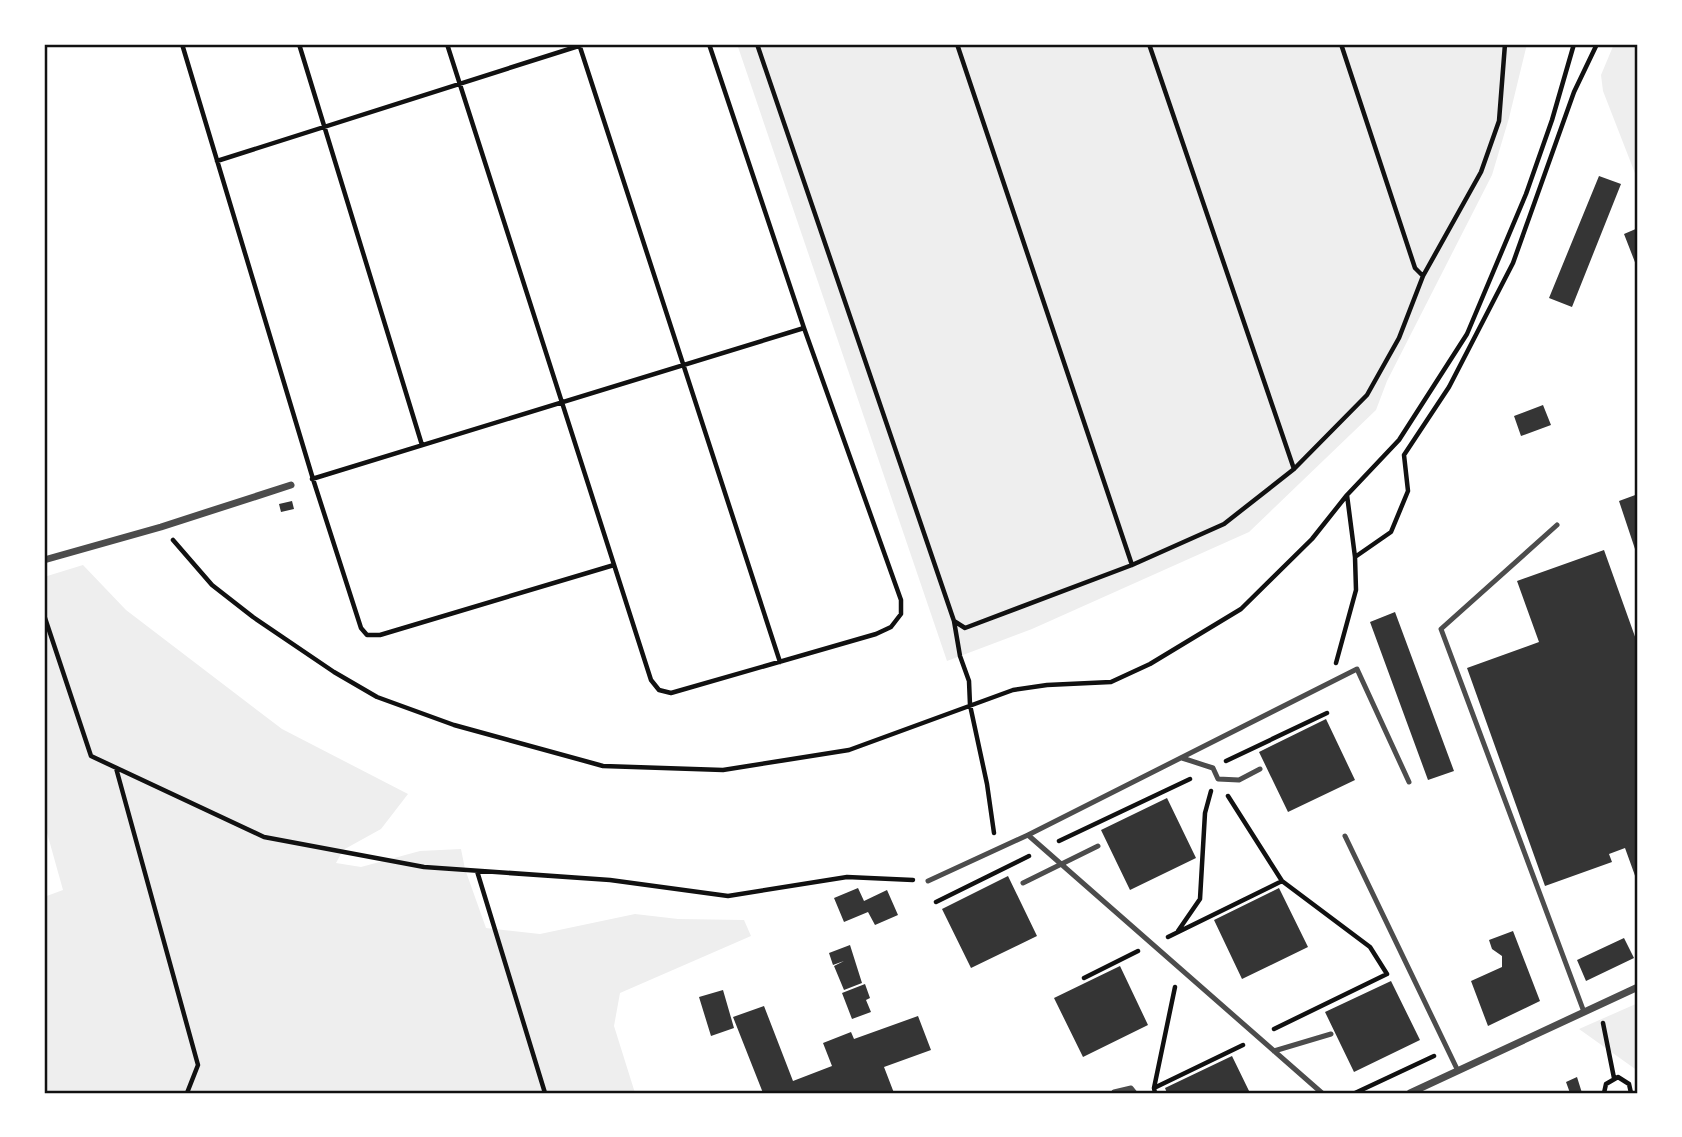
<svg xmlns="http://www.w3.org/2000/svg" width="1682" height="1137" viewBox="0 0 1682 1137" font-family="'Golos Text',sans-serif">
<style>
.green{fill:#eee}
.building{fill:#353535}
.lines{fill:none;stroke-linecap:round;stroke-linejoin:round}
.path{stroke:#111;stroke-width:4.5}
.service{stroke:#4c4c4c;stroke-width:5}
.minor{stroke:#4c4c4c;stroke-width:7}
.neatline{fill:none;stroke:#111;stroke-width:2.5}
</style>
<rect width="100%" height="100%" fill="#fff"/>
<!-- green -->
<path class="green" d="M737,44h790l-18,74 -17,57 -105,206 -11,29 -127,122 -217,97 -85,32z
M1614,44h24v137l-35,-90 -2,-16z
M83,565l43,45 156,119 126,65 -27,35 -38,21 -7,13 25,4 59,-16 41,-2 4,20 21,59 54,6 95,-20 43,5 66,1 7,16 -131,57 -6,33 21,67h-591v-196l19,-7 -19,-68v-245z
M1638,1003v68l-59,-42z"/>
<!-- building -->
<path class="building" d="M1599,176l22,8 -49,123 -23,-9z
M1638,228v42l-14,-36z
M1543,405l8,20 -30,11 -7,-20z
M1638,494v54l-3,1 -16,-48z
M292,501l2,8 -13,3 -2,-8z
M1604,550l34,95v239l-13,-36 -16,6 3,8 -67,24 -78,-218 72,-26 -22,-61z
M1395,612l59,159 -26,9 -58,-158z
M1326,719l29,61 -67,32 -29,-60z
M1167,798l29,60 -66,32 -29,-60z
M1008,876l29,60 -66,32 -29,-59z
M858,888l6,13 23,-11 11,25 -23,10 -7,-13 -24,10 -10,-24z
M1279,888l29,59 -66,32 -28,-59z
M1513,931l27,70 -52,25 -17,-45 31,-14v-11l-10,-7 -3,-9z
M1624,938l10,20 -48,23 -9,-21z
M850,945l12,38 -18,7 -10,-24 10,-5 -11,4 -4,-12z
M1120,966l28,59 -65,32 -29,-59z
M1391,981l29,59 -66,32 -29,-60z
M865,984l5,14 -4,2 5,12 -19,7 -10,-26z
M723,990l11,38 -23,8 -12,-39z
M764,1006l29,75 39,-15 -9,-23 28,-11 3,7 64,-23 13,34 -47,17 10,26h-131l-30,-76z
M1232,1056l18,37h-83l-2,-5z
M1577,1077l5,16h-12l-4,-11z"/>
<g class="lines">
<!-- path -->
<path class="path" d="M182,44l131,435 48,149 6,7h13l234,-70
M299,44l123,401
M447,44l204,636 8,10 12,3 205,-59 15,-7 10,-13v-14l-97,-272 -95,-284
M579,44l201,618
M757,44l197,577 11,7 167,-63 92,-41 70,-55 73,-74 32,-57 24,-62 58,-104 18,-51 6,-77
M957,44l175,521
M1149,44l145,425
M1341,44l74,224 8,8
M217,161l368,-117
M312,479l492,-151
M1347,495l8,62
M173,540l39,45 41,32 81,55 43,25 77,28 149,41 120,4 126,-20 164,-60 34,-5 64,-3 39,-18 91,-55 71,-70 35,-44 52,-55 68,-106 59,-140 26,-74 22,-76
M44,615l47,141 173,81 160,30 186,13 118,16 119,-19 66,3
M954,621l6,35 9,25 1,24 17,79 7,49
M1336,663l20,-73 -1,-33 36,-25 17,-41 -4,-36 45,-68 64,-124 61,-171 23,-48
M1226,761l101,-48
M116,768l82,297 -11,28
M1228,796l54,85
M1059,841l131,-62
M477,871l68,222
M936,902l93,-46
M1178,931l22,-32 5,-86 6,-22
M1168,937l114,-56 88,66 17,27 -113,55
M1084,978l54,-27
M1603,1023l11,55
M1154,1088l21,-101
M1155,1093l-1,-5 89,-43
M1355,1093l79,-37
M1604,1093l2,-9 12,-7 11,7 2,9"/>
<!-- service -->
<path class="service" d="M1557,525l-116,104 143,383
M1182,758l31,10 5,11 21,1 21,-11
M1028,835l329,-166 52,113
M1345,836l113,235
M928,881l100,-46 294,258
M1023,883l75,-37
M1274,1051l57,-17
M1114,1092l17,-4 4,5"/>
<!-- minor -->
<path class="minor" d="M44,560l117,-33 130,-42
M1410,1093l228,-106"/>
</g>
<!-- border -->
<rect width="1682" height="1137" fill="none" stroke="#ffffff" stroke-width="91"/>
<rect x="46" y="46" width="1590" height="1046" class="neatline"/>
</svg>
